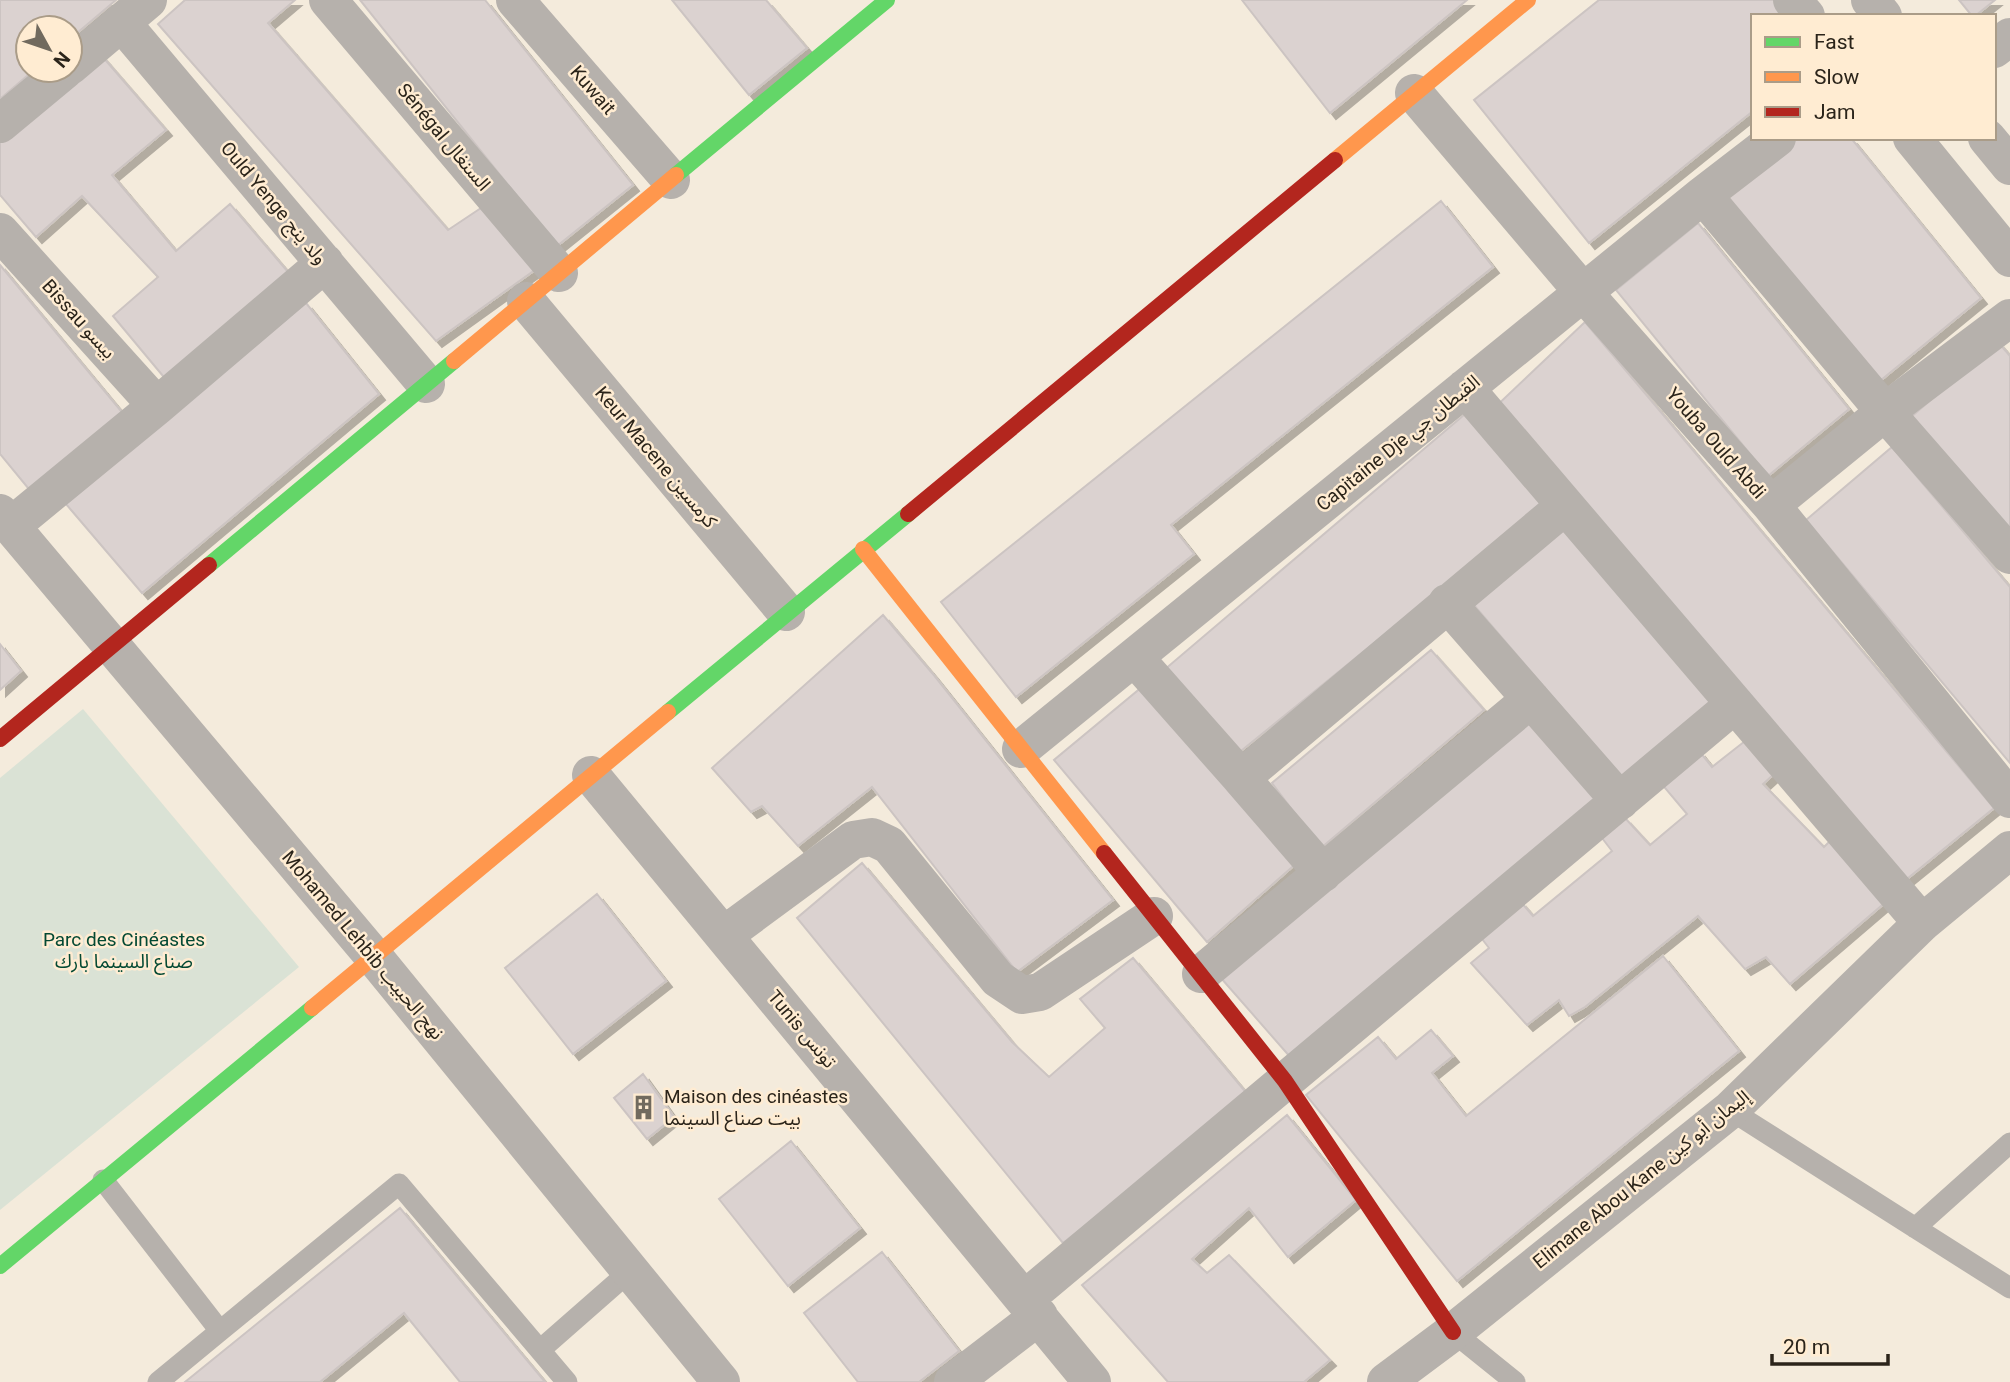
<svg xmlns="http://www.w3.org/2000/svg" width="2010" height="1382" viewBox="0 0 2010 1382" font-family="Roboto,'Noto Sans Arabic',sans-serif">
<style>
.green{fill:#dae2d5}
.building{fill:#dbd2d0;stroke:#ccc4c2;stroke-width:2;filter:url(#shadow)}
.lines{fill:none;stroke-linecap:round;stroke-linejoin:round}
.lane{stroke:#b6b1ac;stroke-width:21}
.street{stroke:#b6b1ac;stroke-width:38}
.fast{stroke:#63d668;stroke-width:16}
.slow{stroke:#ff974d;stroke-width:16}
.jam{stroke:#b3261e;stroke-width:16}
.labels{text-anchor:middle;dominant-baseline:central;stroke-width:5;stroke-linejoin:round;paint-order:stroke}
.street-label{font-size:19px;fill:#2b241a;stroke:#ffecd2}
.park-label{font-size:19px;fill:#044933;stroke:#ffecd2}
.poi-label{font-size:19px;fill:#2b241a;stroke:#ffecd2;text-anchor:start}
</style>
<defs>
<filter id="shadow"><feDropShadow dx="6" dy="6" stdDeviation="0" flood-color="#0004"/></filter>
</defs>
<rect width="100%" height="100%" fill="#f4ebdc"/>
<!-- green -->
<path class="green" d="M83,709l216,258 -299,243v-432z"/>
<!-- building -->
<path class="building" d="M0,0h116l-46,39v-11h-42v42h6l-34,29z
M185,0h110l-27,23 180,207 36,-24 55,61 -103,74 -278,-317z
M360,0h125l148,185 -76,61z
M672,0h94l41,48 -58,47z
M1242,0h225l-137,113z
M1599,0h175l12,16h-33v95l-164,132 -115,-143z
M1959,0h36l-20,16h-3z
M101,55l65,75 -54,45 64,76 54,-47 64,75 -126,103 -55,-66 45,-39 -76,-81 -46,41 -36,-42v-53z
M1795,138h56l130,160 -106,87 -153,-187z
M1441,201l52,66 -322,258 23,29 -178,143 -75,-95z
M1698,223l151,186 -81,67 -152,-186z
M0,265l126,152 -93,77 -33,-40z
M306,303l73,91 -237,199 -76,-89z
M1585,322l409,486 -97,79 -406,-476z
M1998,342l12,14v177l-99,-116z
M1471,409l76,94 -311,252 -79,-79z
M1892,447l118,140v176l-204,-243z
M1567,523l152,187 -90,76 -156,-182z
M883,615l49,58 181,227 -96,72 -145,-185 -74,59 -36,-40 -11,6 -39,-44z
M0,644l21,27 -21,19z
M1431,650l53,60 -163,138 -49,-65z
M1142,687l157,174 -92,81 -153,-182z
M1533,717l70,89 -311,253 -71,-81z
M1745,741l29,33 -11,10 61,63 12,-12 52,65 -98,84 -24,-27 -21,12 -47,-53 -113,91 -16,9 -10,-16 -32,25 -56,-62 18,-15 -10,-13 41,-34 13,15 79,-65 -10,-13 23,-20 25,27 37,-31 -27,-32 39,-31 13,16z
M862,863l150,179 37,35 56,-49 -25,-29 53,-41 116,138 -186,147 -266,-325z
M597,894l69,87 -93,73 -68,-86z
M1663,956l76,95 -282,230 -151,-186 72,-58 18,22 35,-29 22,26 -21,17 34,43z
M643,1074l31,43 -27,22 -33,-41z
M1287,1115l69,85 -68,57 -39,-49 -57,51 15,14 22,-18 101,105 -26,22h-136l-86,-97z
M791,1141l69,87 -72,58 -69,-87z
M400,1208l145,174h-85l-56,-69 -84,69h-135z
M882,1252l77,99 -40,31h-61l-54,-69z"/>
<g class="lines">
<!-- lane -->
<path class="lane" d="M1730,1110l280,178
M103,1180l117,151 -62,51
M1915,1228l95,-85
M220,1331l179,-147 168,198
M1453,1332l62,50
M540,1350l90,-79"/>
<!-- street -->
<path class="street" d="M328,0l231,273
M515,0l156,180
M1792,0l14,16
M1870,0l13,16
M122,23l304,361
M1994,49l16,-12
M70,66l78,-66
M1414,93l169,199 188,213 239,294
M0,124l65,-54
M1912,138l98,120
M1987,138l23,28
M1703,195l182,217 125,143
M0,232l157,174
M526,301l260,311
M1465,388l457,535
M1771,505l114,-93 125,-94
M0,513l374,444 347,425
M11,526l146,-120 168,-143
M1447,603l173,198
M1135,658l106,120 324,-272
M1021,749l682,-554 74,-57
M591,775l501,607
M1241,778l82,95
M724,935l129,-95 19,-3 17,8 109,134 24,16 18,-3 114,-76
M1201,974l330,-275
M1025,1299l710,-595
M953,1382l86,-66
M1386,1382l67,-50 277,-222 192,-187 88,-73"/>
<!-- fast -->
<path class="fast" d="M676,175l211,-175
M209,565l245,-204
M668,712l240,-198
M0,1266l312,-258"/>
<!-- slow -->
<path class="slow" d="M1335,160l193,-160
M454,361l222,-186
M863,549l241,304
M312,1008l356,-296"/>
<!-- jam -->
<path class="jam" d="M908,514l427,-354
M0,739l209,-174
M1104,853l181,228 168,251"/>
</g>
<!-- icons -->
<defs>
<symbol id="building-bare" viewBox="-9 -9 18 18"><path d="M-4-6H4V6H1V3H-1V6H-4ZM-2.5-4.3h1.7v1.8h-1.7ZM.8-4.3h1.7v1.8H.8ZM-2.5-1h1.7V.8h-1.7ZM.8-1h1.7V.8H.8Z" fill="#716a5e" stroke="#ffecd2" stroke-width="2.5" paint-order="stroke"/></symbol>
</defs>
<g fill-rule="evenodd">
<use href="#building-bare" x="626" y="1090" width="35" height="35"/>
</g>
<g class="labels">
<!-- street labels -->
<g class="street-label">
<text transform="translate(593 90) rotate(49)">Kuwait</text>
<text transform="translate(444 137) rotate(50)">Sénégal السنغال</text>
<text transform="translate(274 203) rotate(50)">Ould Yenge ولد ينج</text>
<text transform="translate(79 319) rotate(48)">Bissau بيسو</text>
<text transform="translate(1398 443) rotate(-39)">Capitaine Dje القبطان جي</text>
<text transform="translate(1716 443) rotate(49)">Youba Ould Abdi</text>
<text transform="translate(656 457) rotate(50)">Keur Macene كرمسين</text>
<text transform="translate(363 945) rotate(50)">Mohamed Lehbib نهج الحبيب</text>
<text transform="translate(802 1029) rotate(50)">Tunis تونس</text>
<text transform="translate(1641 1179) rotate(-39)">Elimane Abou Kane إليمان أبو كين</text>
</g>
<!-- park labels -->
<g class="park-label">
<text x="124" y="939">Parc des Cinéastes<tspan x="124" dy="22">صناع السينما بارك</tspan></text>
</g>
<!-- poi labels -->
<g class="poi-label">
<text x="664" y="1096">Maison des cinéastes<tspan x="664" dy="22">بيت صناع السينما</tspan></text>
</g>
</g>
<!-- legend -->
<rect x="1751" y="14" width="245" height="126" fill="#ffecd2" stroke="#aa9c88" stroke-width="2"/>
<rect x="1765" y="37" width="35" height="10" fill="#63d668" stroke="#aa9c88" stroke-width="2"/>
<text x="1814" y="49" font-size="21" fill="#2b241a">Fast</text>
<rect x="1765" y="72" width="35" height="10" fill="#ff974d" stroke="#aa9c88" stroke-width="2"/>
<text x="1814" y="84" font-size="21" fill="#2b241a">Slow</text>
<rect x="1765" y="107" width="35" height="10" fill="#b3261e" stroke="#aa9c88" stroke-width="2"/>
<text x="1814" y="119" font-size="21" fill="#2b241a">Jam</text>
<!-- north arrow -->
<g transform="translate(49 49) rotate(130)"><circle r="33" fill="#ffecd2" stroke="#aa9c88" stroke-width="2"/>
<path d="M0-5L12 26L0 18L-12 26Z" fill="#716a5e"/>
<text y="-10" font-size="19" font-weight="bold" text-anchor="middle" fill="#2b241a">N</text>
</g>
<!-- scale -->
<path d="M1772 1354v10h116v-10" fill="none" stroke="#2b241a" stroke-width="3.5"/>
<text x="1783" y="1354" font-size="21" fill="#2b241a" stroke="#ffecd2" stroke-width="5" paint-order="stroke">20 m</text>
</svg>
